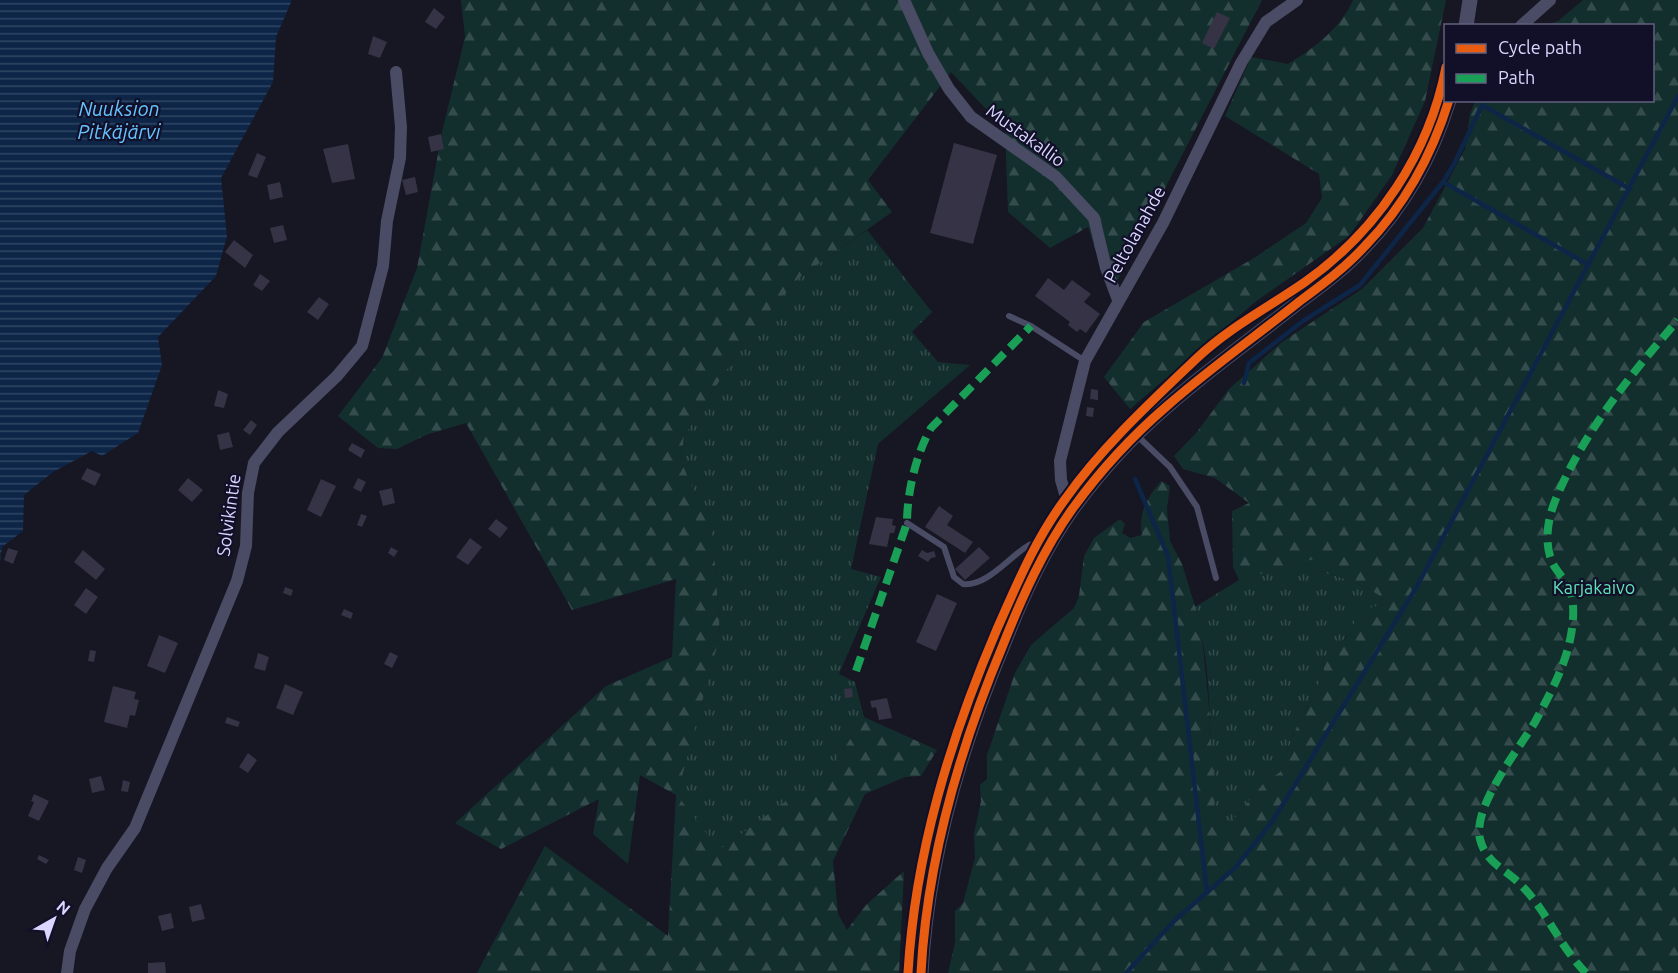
<svg xmlns="http://www.w3.org/2000/svg" width="1678" height="973" viewBox="0 0 1678 973" font-family="Ubuntu,sans-serif">
<style>
.grass{fill:url(#grass-tufts)}
.forest{fill:url(#forest-firs)}
.water{fill:url(#water-rules)}
.lines{fill:none;stroke-linecap:round;stroke-linejoin:round}
.stream{stroke:#0d2648;stroke-width:4.5}
.building{fill:#353345}
.service{stroke:#4a4b64;stroke-width:6}
.minor{stroke:#4a4b64;stroke-width:12}
.tertiary{stroke:#4a4b64;stroke-width:15}
.quiet{stroke:#1a9f57;stroke-width:8;stroke-dasharray:15 8;stroke-linecap:butt}
.cycleway-casing{stroke:#121029;stroke-width:13}
.cycleway{stroke:#e95d12;stroke-width:9}
.labels{text-anchor:middle;dominant-baseline:central;stroke-width:4.5;stroke-linejoin:round;paint-order:stroke}
.street-label{font-size:18px;fill:#d9d7ff;stroke:#121029}
.park-label{font-size:18px;fill:#60e2b8;stroke:#121029}
.water-label{font-size:20px;font-style:italic;fill:#65c3ff;stroke:#121029}
</style>
<defs>
<pattern id="grass-tufts" width="24" height="20" patternUnits="userSpaceOnUse" patternTransform="scale(1.5)"><rect width="24" height="20" fill="#132f2d"/><path d="M3 7l-1-3M5 7V3M7 7l1-3M15 17l-1-3M17 17v-4M19 17l1-3" fill="none" stroke="#354c4c"/></pattern>
<pattern id="forest-firs" width="22" height="20" patternUnits="userSpaceOnUse" patternTransform="scale(1.5)"><rect width="22" height="20" fill="#132f2d"/><path d="M5 1l3.5 6h-7zM16 11l3.5 6h-7z" fill="#354c4c"/></pattern>
<pattern id="water-rules" width="6" height="5" patternUnits="userSpaceOnUse" patternTransform="scale(1.5)"><rect width="6" height="5" fill="#0d2648"/><path d="M0 2.5h6" fill="none" stroke="#304563"/></pattern>
</defs>
<rect width="100%" height="100%" fill="#171623"/>
<!-- grass -->
<path class="grass" d="M867,230l65,82 -20,20 26,30 32,3 -92,79 -27,125 30,8 -42,97 16,8 9,35 -32,51 -113,83 -43,-56 44,-160 -7,-98 -32,-76 3,-25 67,-104 49,-55z
M1314,558l5,13c25,7 51,14 69,32 -33,9 -24,12 -43,35 -6,7 -15,14 -22,20l1,15 -30,60 -14,39 -17,12 -29,35 -11,3 -8,-13c-7,-67 -1,-138 -20,-202l44,-27z"/>
<!-- forest -->
<path class="forest" d="M461,0h801l-152,295 -22,-68 -38,21 -42,-36 -3,-83 -54,-57 -83,108 24,32 -92,65 -49,55 -67,104 -3,25 32,75 7,99 -43,160 42,55 113,-82 32,-51 73,33 -16,26 -16,1 -40,17 -32,67 5,53 9,16 19,-25 38,-34 -5,102h-422l68,-127 123,90 8,-141 -36,-20 -12,89 -35,-30 6,-35 -98,50 -46,-26 151,-137 66,-29 4,-78 -104,31 -106,-187 -40,12 -29,14 -19,-1 -40,-32 44,-58 35,-90 25,-136 23,-95z
M1353,0h93l-21,101 -33,74 -43,61 -94,66 -125,107 -26,-32 40,-55 110,-64 52,-35 16,-25 -3,-24 -94,-58 26,-59 37,7c25,-15 53,-36 65,-64z
M1583,0h95v973h-730l7,-30v-32l8,-8 12,-45 -1,-24 7,-33 -1,-16 7,-6v-24l28,-82 16,-28 43,-37 5,-12 5,-40 10,-18 26,-19 5,5 -3,9 8,5 12,-3c-4,-22 5,-37 19,-54l9,5 -3,22 3,33 12,23 19,62 8,81 6,102 8,13 11,-3 29,-35 17,-12 14,-39 30,-60 -1,-15 23,-20 12,-22 11,-8 19,-5c-18,-18 -45,-25 -69,-32l-5,-12 -75,21 -6,-13 -1,-56 17,-8 -34,-25 -32,-9 -9,-13 23,-24 32,-43 53,-47 80,-53 61,-61 42,-79 5,-35 5,-13 177,-1v-74l-106,-1 12,-4z"/>
<!-- water -->
<path class="water" d="M0,0h292l-16,37 -3,45 -52,96 6,58 -11,40 -58,61 4,28 -24,68 -36,23 -10,-5 -39,21 -29,23 -1,36 -21,16 -2,15z"/>
<g class="lines">
<!-- stream -->
<path class="stream" d="M1443,182l146,83
M1244,383l5,-20 54,-42 57,-36 83,-103 11,-18 28,-59 148,84
M1135,479l33,77 39,337
M1126,973l48,-52 61,-53 37,-46 144,-234 262,-492"/>
</g>
<!-- building -->
<path class="building" d="M434,8l11,9 -9,12 -11,-7z
M1217,12l13,6 -16,31 -12,-6z
M373,36l14,6 -7,16 -12,-4z
M441,134l3,15 -13,3 -3,-15z
M954,143l43,12 -24,89 -43,-11z
M348,144l7,35 -23,4 -9,-34z
M257,153l9,4 -9,21 -9,-3z
M415,177l3,15 -12,3 -4,-15z
M280,182l3,15 -13,3 -3,-15z
M283,225l4,15 -13,3 -4,-15z
M234,240l19,15 -8,13 -20,-16z
M260,274l10,7 -8,10 -9,-6z
M1048,278l16,12 8,-10 19,14 -7,8 16,12 -14,19 -6,-4 -3,3 -9,-7 2,-3 -35,-26z
M319,297l10,7 -11,16 -11,-8z
M1091,389l7,1v10l-8,-1z
M218,390l10,4 -4,14 -10,-2z
M1087,407l7,1 -1,9 -7,-1z
M251,420l6,5 -7,10 -7,-5z
M229,432l4,15 -13,3 -3,-15z
M352,443l13,7 -4,8 -13,-8z
M87,468l14,6 -6,12 -14,-7z
M188,478l15,12 -11,12 -14,-12z
M358,478l8,4 -5,10 -8,-4z
M321,479l15,7 -15,31 -14,-7z
M392,488l3,15 -12,3 -4,-15z
M939,506l14,10 -6,9 26,17 -8,11 -40,-26z
M361,514l6,2 -5,11 -5,-2z
M876,517l17,2 -1,6 4,1 -2,7h-4l-3,14 -18,-3z
M496,519l12,9 -8,10 -12,-9z
M470,538l12,9 -14,18 -12,-8z
M391,547l7,4 -4,6 -6,-4z
M979,547l11,11 -25,22 -10,-11z
M8,548l10,3 -5,13 -9,-4z
M83,550l22,19 -9,11 -22,-18z
M922,550l5,3 7,-2 2,6 -5,1 -3,4 -10,-6z
M285,587l8,3 -2,6 -8,-3z
M86,588l12,9 -12,17 -12,-9z
M937,594l20,9 -21,48 -20,-9z
M344,609l9,4 -2,6 -10,-4z
M159,635l19,8 -13,30 -18,-7z
M90,650l6,1 -2,11 -6,-1z
M390,652l8,4 -6,12 -8,-4z
M258,653l11,4 -4,14 -11,-3z
M285,684l18,8 -10,23 -17,-7z
M113,686l23,6 -2,7 5,1 -4,16 -5,-1 -3,13 -23,-6z
M852,688l1,9 -8,1 -1,-9z
M887,698l5,20 -13,2 -3,-13 -4,1 -2,-7z
M227,717l13,5 -2,5 -13,-4z
M248,753l9,7 -9,13 -9,-6z
M101,776l4,14 -13,3 -3,-14z
M123,780l7,2 -2,10 -7,-1z
M34,794l15,7 -10,20 -11,-5 6,-14 -3,-1z
M39,855l10,5 -3,4 -9,-5z
M78,857l8,3 -4,13 -8,-3z
M201,904l4,15 -13,3 -3,-15z
M171,913l3,15 -12,3 -4,-15z
M165,962l1,11h-18v-10z"/>
<g class="lines">
<!-- service -->
<path class="service" d="M1009,316l22,10 54,35
M1128,427l42,40 27,40 19,71
M907,523l37,24 10,30 9,7c24,3 47,-28 66,-39l8,-2 11,5"/>
<!-- minor -->
<path class="minor" d="M904,0l24,53 21,36 22,28 85,60 38,41 12,50 12,32
M1521,26l29,-26
M1073,508l-7,-11 -5,-17 -1,-19 25,-100 78,-138 78,-160 25,-41 31,-22
M67,973l3,-22 15,-42 22,-41 28,-40 102,-247 9,-35 2,-53 6,-30 24,-31 59,-56 25,-30 21,-80 4,-45 13,-63 1,-31 -5,-55"/>
<!-- tertiary -->
<path class="tertiary" d="M1466,26l4,-26
M921,973c6,-114 38,-223 82,-328 19,-48 40,-95 70,-137 27,-37 59,-72 94,-102 42,-37 89,-70 133,-105 23,-17 46,-34 65,-55 40,-41 67,-91 84,-146"/>
<!-- quiet -->
<path class="quiet" d="M856,671l51,-148c0,-30 9,-69 24,-95l100,-102
M1586,973c-26,-26 -39,-62 -65,-88 -15,-16 -35,-21 -41,-46 -8,-32 39,-90 55,-117 9,-17 19,-35 26,-53 9,-22 16,-53 10,-76 -3,-11 -14,-20 -19,-31 -10,-25 -2,-52 9,-75 29,-63 72,-115 117,-167"/>
<defs>
<path id="cycleway" d="M908,973c7,-120 42,-234 89,-344 20,-45 39,-91 69,-131 37,-52 85,-96 131,-140 33,-31 72,-51 108,-76 72,-51 124,-128 141,-215
M921,973c6,-114 38,-223 82,-328 19,-48 40,-95 70,-137 27,-37 59,-72 94,-102 42,-37 89,-70 133,-105 23,-17 46,-34 65,-55 40,-41 67,-91 84,-146"/>
</defs>
<!-- cycleway casing -->
<use href="#cycleway" class="cycleway-casing"/>
<!-- cycleway -->
<use href="#cycleway" class="cycleway"/>
</g>
<g class="labels">
<!-- street labels -->
<g class="street-label">
<text transform="translate(1026 135) rotate(36)">Mustakallio</text>
<text transform="translate(1134 234) rotate(-61)">Peltolanahde</text>
<text transform="translate(228 515) rotate(-82)">Solvikintie</text>
</g>
<!-- park labels -->
<g class="park-label">
<text x="1594" y="587">Karjakaivo</text>
</g>
<!-- water labels -->
<g class="water-label">
<text x="119" y="108">Nuuksion<tspan x="119" dy="23">Pitkäjärvi</tspan></text>
</g>
</g>
<!-- legend -->
<rect x="1444" y="24" width="210" height="78" fill="#121029" stroke="#62607f" stroke-width="1.5"/>
<rect x="1456" y="44" width="30" height="9" fill="#e95d12" stroke="#62607f" stroke-width="1.5"/>
<text x="1498" y="54" font-size="18" fill="#d9d7ff">Cycle path</text>
<rect x="1456" y="74" width="30" height="9" fill="#1a9f57" stroke="#62607f" stroke-width="1.5"/>
<text x="1498" y="84" font-size="18" fill="#d9d7ff">Path</text>
<!-- north arrow -->
<g transform="translate(54 919) rotate(40)" stroke="#121029" stroke-width="4.5" paint-order="stroke">
<path d="M0-4.5L10 22L0 15L-10 22Z" fill="#d9d7ff"/>
<text y="-9" font-size="16" font-weight="bold" text-anchor="middle" fill="#d9d7ff">N</text>
</g>
</svg>
